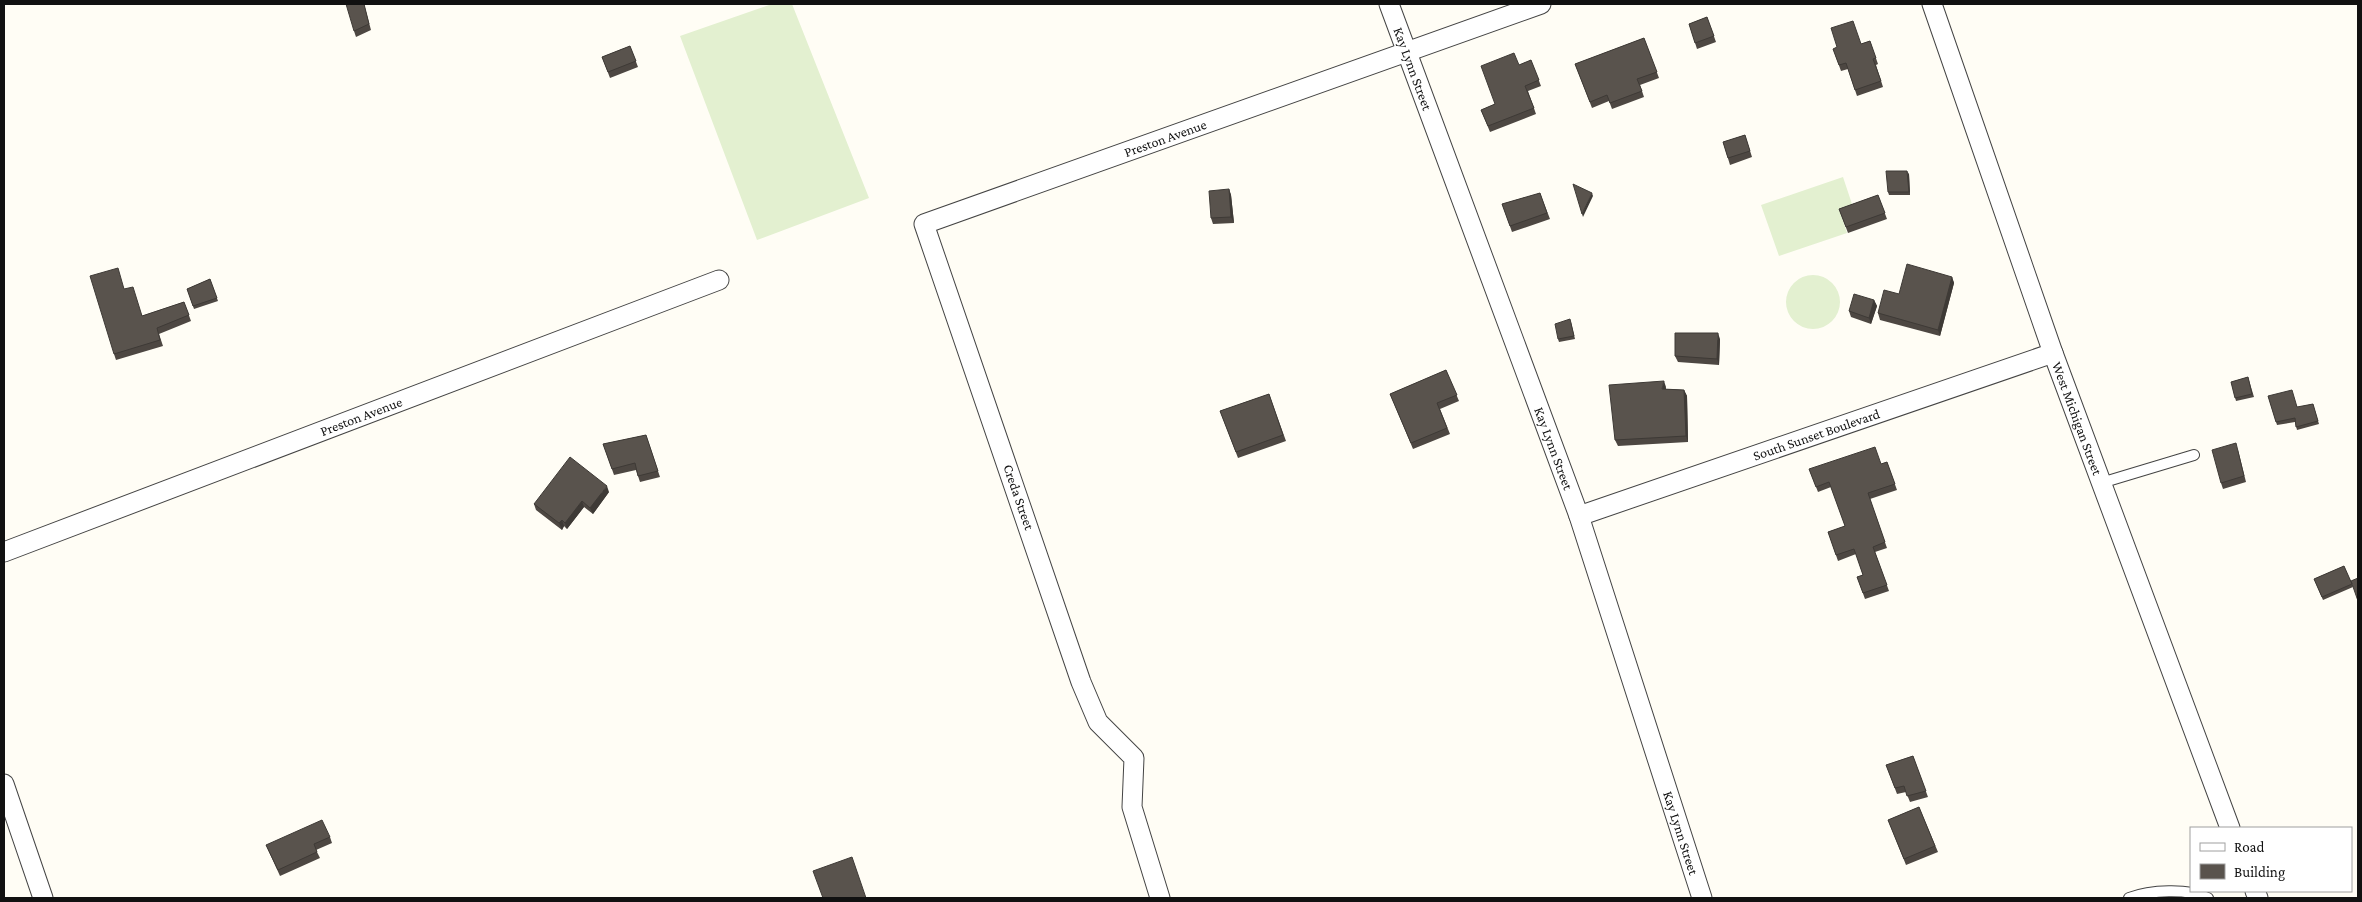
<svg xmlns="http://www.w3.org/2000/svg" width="2362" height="902" viewBox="0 0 2362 902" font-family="'Crimson Pro',serif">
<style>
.pitch{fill:#e3f0d0}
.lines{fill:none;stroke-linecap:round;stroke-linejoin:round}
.lane-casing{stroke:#444;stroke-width:12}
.street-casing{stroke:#444;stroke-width:21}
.lane{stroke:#fff;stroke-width:10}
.street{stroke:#fff;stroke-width:19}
.wall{fill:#4d4742}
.shaded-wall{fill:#3e3a36}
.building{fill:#59534d;stroke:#3e3a36}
.labels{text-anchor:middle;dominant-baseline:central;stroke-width:5;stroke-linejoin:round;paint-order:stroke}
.street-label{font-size:14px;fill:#111;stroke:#fff}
</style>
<rect width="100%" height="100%" fill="#fffdf5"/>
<!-- pitch -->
<path class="pitch" d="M772,4h20l77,194 -112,42 -77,-204z
M1843,177l11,33 -13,5 6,18 -68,23 -18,-51z
M1786 302a27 27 0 1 1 54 0a27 27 0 1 1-54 0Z"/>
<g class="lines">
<defs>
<path id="lane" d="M2101,483l93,-28
M2129,898c21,-8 59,-10 79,0"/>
<g id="street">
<path id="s1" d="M1389,4l190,512 123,382"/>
<path id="s2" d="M1932,4l121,349 177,475"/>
<path id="s3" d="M1579,516l474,-163"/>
<path id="s4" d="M4,552l715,-272"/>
<path d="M4,784l39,114"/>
<path d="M2255,891l3,7"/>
<path id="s5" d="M1160,898l-28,-91 2,-49 -36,-36 -17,-40 -157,-458 617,-220"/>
</g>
</defs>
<!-- lane casing -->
<use href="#lane" class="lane-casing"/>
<!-- street casing -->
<use href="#street" class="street-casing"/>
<!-- lane -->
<use href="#lane" class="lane"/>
<!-- street -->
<use href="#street" class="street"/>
</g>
<!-- wall -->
<path class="wall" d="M364,4l7,26 -15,7 -2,-6z
M1707,17l9,25 -19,7 -8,-25z
M1644,38l15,40 -19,7 4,12 -32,12 -3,-8 -17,7 -17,-44z
M1870,41l8,23 -2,1 7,22 -26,9 -9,-27 -7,2 -8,-22 28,-5z
M630,46l8,21 -28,11 -8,-21z
M1531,60l10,26 -13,5 8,23 -46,18 -9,-22 14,-6 24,-39z
M1745,135l7,22 -22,8 -7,-23z
M1909,174l1,21h-21l-1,-3z
M1229,189l2,6 3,28 -21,1 -2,-6z
M1540,193l10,26 -38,13 -10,-28z
M1878,195l9,24 -39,14 -9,-24z
M1952,277l2,6 -14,53 -60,-16 -2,-7 21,-19z
M210,279l8,22 -24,8 -7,-20z
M125,289l17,27 42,-14 7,19 -32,13 4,12 -47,14 -2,-6z
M1874,300l3,6 -6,18 -20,-7 -2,-6z
M1571,322l4,17 -16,3 -1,-3z
M1720,339l-1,26 -41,-3 -3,-6z
M1446,370l13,31 -19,8 10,25 -37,15 -23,-55z
M2248,377l6,20 -18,4 -5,-19z
M1666,387v2l18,1 3,6 1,46 -70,4 -3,-6z
M1269,394l17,47 -48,17 -18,-47z
M2268,396l30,11 15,-3 6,20 -22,6 -2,-8 -18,3z
M646,435l14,42 -20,5 -4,-12 -22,5 -11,-31z
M2238,450l8,32 -23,7 -2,-6z
M1887,462l10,28 -27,9 17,49 -12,4 14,39 -24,8 -8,-22 6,-2 -7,-21 -18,7 -10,-29 17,-6 -14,-39 -13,5 -9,-23 72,-5z
M609,492l-16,22 -9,-7 -17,22 -3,-3 -2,4 -26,-20 -2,-6z
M2344,566l9,21 -30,13 -9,-21z
M1913,756l15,41 -18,5 -4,-10 -9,2 -11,-29z
M1919,807l19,45 -32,13 -18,-45z
M330,837l2,6 -16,7 4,8 -40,18 -14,-31z"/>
<!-- shaded-wall -->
<path class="shaded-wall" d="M1907,171l2,3 1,21 -1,-3z
M1229,189l2,6 3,28 -3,-6z
M1592,193l1,3 -10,21 -1,-3z
M1952,277l2,6 -14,53 -2,-6z
M1874,300l3,6 -6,18 -2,-6z
M1718,333l2,6 -1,26 -2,-6z
M1664,381l2,6 -2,8 -2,-6z
M1684,390l3,6 1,46 -2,-6z
M607,486l2,6 -16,22 -3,-6z
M582,501l2,6 -17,22 -2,-6z
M562,520l2,6 -2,4 -3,-7z"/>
<!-- building -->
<path class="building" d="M346,4h18l5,20 -15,7z
M1707,17l7,19 -19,7 -6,-19z
M1853,21l8,23 9,-3 6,17 -3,1 8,22 -26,9 -9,-27 -7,2 -6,-16 4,-2 -6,-19z
M1644,38l13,34 -20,7 5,12 -32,12 -3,-8 -17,7 -15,-38z
M630,46l6,15 -28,11 -6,-15z
M1514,53l5,12 12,-5 8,20 -14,6 9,22 -46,18 -7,-16 14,-6 -14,-38z
M1745,135l5,16 -22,7 -5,-16z
M1886,171h21l2,21h-21z
M1573,184l19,9 -10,21z
M1229,189l2,28 -20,1 -2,-27z
M1540,193l7,20 -37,13 -8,-22z
M1878,195l7,18 -39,14 -7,-18z
M1907,264l45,13 -14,53 -60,-17 6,-23 15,4z
M118,268l6,21 9,-2 9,29 42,-14 5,13 -32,13 3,12 -46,14 -24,-78z
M210,279l7,19 -24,8 -6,-17z
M1854,294l20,6 -5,18 -20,-7z
M1570,319l4,17 -16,3 -3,-15z
M1675,333h43l-1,26 -42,-3z
M1446,370l11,25 -20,8 10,25 -36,15 -21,-49z
M2248,377l4,17 -17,4 -4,-16z
M1664,381l-2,8 22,1 2,46 -71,4 -6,-55z
M2292,390l5,17 16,-3 5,17 -22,6 -1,-9 -19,4 -8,-26z
M1269,394l14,41 -47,17 -16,-41z
M646,435l12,36 -20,5 -3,-13 -23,6 -9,-25z
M2236,443l8,33 -23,7 -9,-33z
M1875,447l6,17 6,-2 8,22 -27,9 17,49 -12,5 14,38 -24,8 -6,-16 6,-2 -9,-26 -18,6 -8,-23 17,-6 -16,-44 -13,5 -7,-18z
M570,457l37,29 -17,22 -8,-7 -17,22 -3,-3 -3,3 -25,-19z
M2344,566l8,18 -30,13 -8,-18z
M2358,578v23l-7,-20z
M1913,756l13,35 -19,5 -3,-10 -9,2 -9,-23z
M1919,807l16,39 -31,13 -16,-39z
M322,820l8,17 -16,7 3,8 -39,18 -12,-25z
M852,857l14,41h-43l-10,-27z"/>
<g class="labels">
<!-- street labels -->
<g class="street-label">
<text stroke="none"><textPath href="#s1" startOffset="69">Kay Lynn Street</textPath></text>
<text stroke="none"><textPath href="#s5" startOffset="979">Preston Avenue</textPath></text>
<text stroke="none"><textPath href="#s4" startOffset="382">Preston Avenue</textPath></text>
<text stroke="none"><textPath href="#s2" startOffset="439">West Michigan Street</textPath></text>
<text stroke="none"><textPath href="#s3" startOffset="251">South Sunset Boulevard</textPath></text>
<text stroke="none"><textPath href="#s1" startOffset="474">Kay Lynn Street</textPath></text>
<text transform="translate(1019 497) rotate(71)">Creda Street</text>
<text stroke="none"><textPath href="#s1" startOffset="879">Kay Lynn Street</textPath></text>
</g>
</g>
<!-- border -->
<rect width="2362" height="902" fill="none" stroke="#111111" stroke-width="10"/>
<!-- legend -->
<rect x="2190" y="827" width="162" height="65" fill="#ffffff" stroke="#a0a0a0"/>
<rect x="2200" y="843" width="25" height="8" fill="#ffffff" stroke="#a0a0a0"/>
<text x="2234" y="852" font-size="15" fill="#111111">Road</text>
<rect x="2200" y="864" width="25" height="15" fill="#59534d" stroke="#a0a0a0"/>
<text x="2234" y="877" font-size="15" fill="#111111">Building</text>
</svg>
